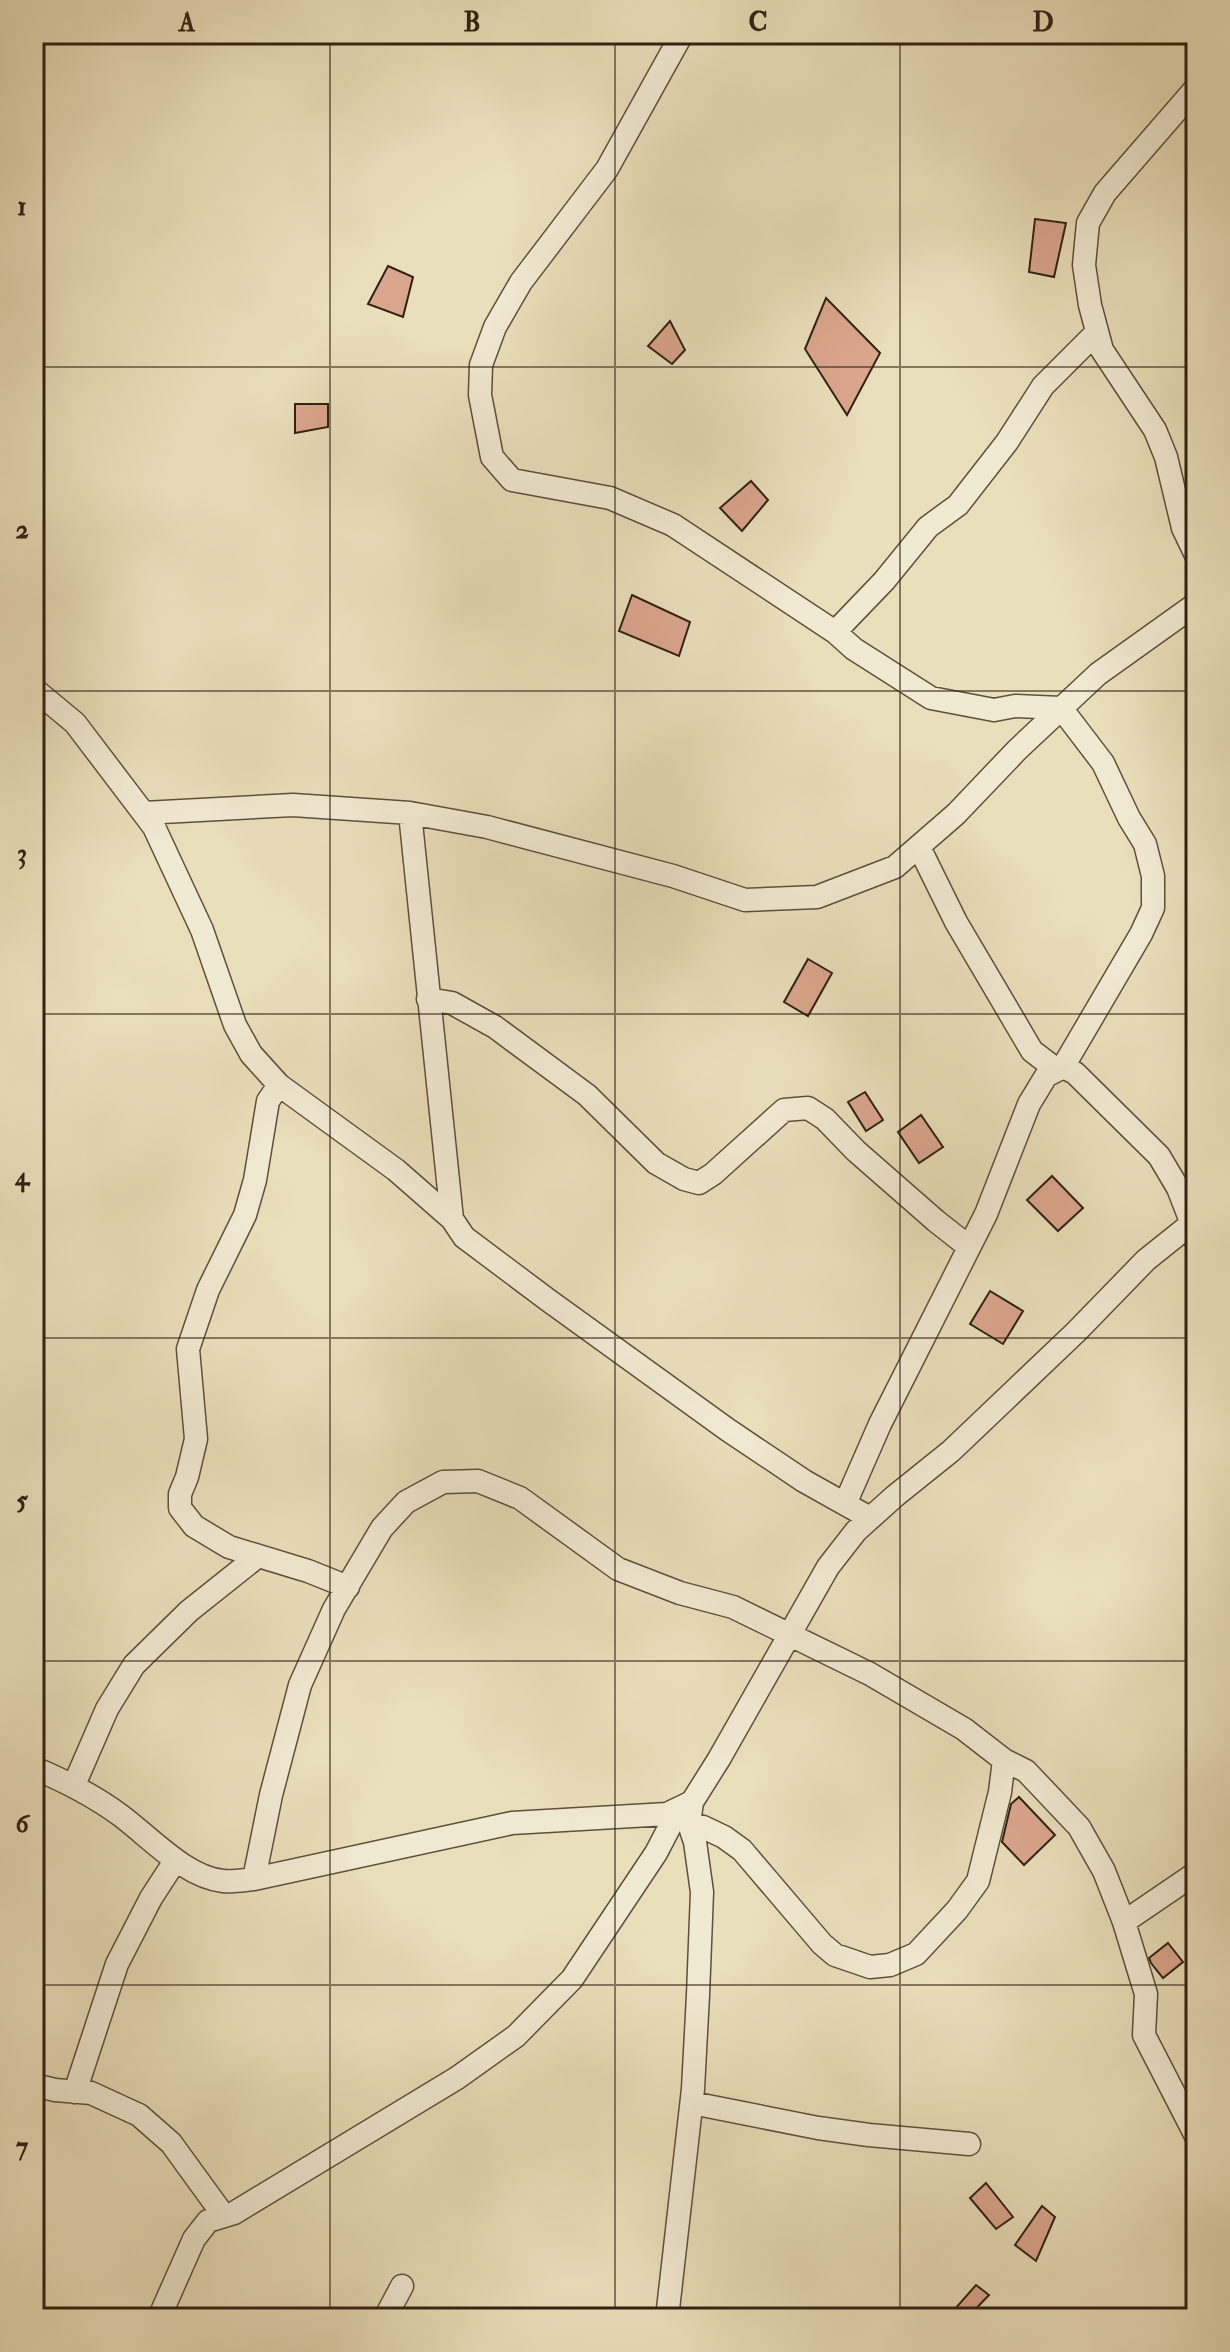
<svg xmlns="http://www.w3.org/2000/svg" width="1230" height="2352" viewBox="0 0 1230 2352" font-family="'IM FELL Double Pica',serif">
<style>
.building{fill:#dba68e;stroke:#302112;stroke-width:2}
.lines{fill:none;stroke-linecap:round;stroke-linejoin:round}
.street-casing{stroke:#5e503c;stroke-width:25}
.street{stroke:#f1ead3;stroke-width:22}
.grid{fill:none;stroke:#302112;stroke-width:2;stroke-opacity:0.55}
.neatline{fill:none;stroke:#302112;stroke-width:3}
.grid-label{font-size:26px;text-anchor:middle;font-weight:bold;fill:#302112}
</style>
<rect width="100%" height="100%" fill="#eadfbb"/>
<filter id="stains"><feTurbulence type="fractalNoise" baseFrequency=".0025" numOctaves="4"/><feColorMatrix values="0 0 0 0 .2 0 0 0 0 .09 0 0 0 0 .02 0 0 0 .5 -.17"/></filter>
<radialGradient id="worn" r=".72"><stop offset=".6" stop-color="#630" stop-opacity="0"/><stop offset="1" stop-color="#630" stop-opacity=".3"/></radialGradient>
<!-- building -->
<path class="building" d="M1035,219l31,4 -12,54 -25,-5z
M388,266l25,11 -10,40 -35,-13z
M826,298l54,55 -33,62 -42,-66z
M670,321l15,29 -13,14 -24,-18z
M295,404h33v23l-33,6z
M751,481l17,19 -26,31 -22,-23z
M632,595l58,27 -11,34 -60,-25z
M808,959l24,14 -24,43 -24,-14z
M865,1092l18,28 -17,11 -18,-29z
M921,1115l22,32 -24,16 -21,-31z
M1052,1176l31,32 -25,23 -31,-31z
M990,1291l33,20 -20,33 -33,-20z
M1019,1797l36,38 -31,30 -22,-23 9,-38z
M1168,1943l15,19 -20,16 -12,-15 -2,-5z
M986,2183l27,34 -17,12 -26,-31z
M1042,2206l13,11 -19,44 -21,-16z
M976,2285l13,10 -22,23h-20z"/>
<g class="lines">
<defs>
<path id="street" d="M682,34l-75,135 -86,113 -26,45 -14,38 -1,30 12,62 20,23 98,18 63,27 162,107 19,17 77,49 63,12 21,-4 46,2
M1196,88l-91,105 -17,30 -4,42 6,40 12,45 53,80 11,27 17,71 13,27
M835,632l49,-51 44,-54 30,-22 49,-63 36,-56 54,-54
M34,689l41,34 79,104 48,103 33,95 16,29 28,31 117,85 56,49 12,18 84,63 180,130 76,51 66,37
M1061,708l42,55 26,55 16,26 8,32v32l-12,26 -78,133
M144,813l149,-8 117,8 77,14 186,49 72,24 72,-3 78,-30 61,-53 61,-64 81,-76 98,-70
M410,813l42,406
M919,847l37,75 76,129 25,19
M428,999l24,4 43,24 92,68 69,68 28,16 15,4 14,-9 71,-64 24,-2 17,11 31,32 80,70 33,26
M279,1085l-11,16 -13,79 -10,35 -37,75 -20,59 8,90 -9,38 -7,17v14l14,18 35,21 79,24 40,16
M845,1504l35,-80 106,-210 43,-110 17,-28 17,-9 12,6 84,83 19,32 14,36 4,17
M34,1768c31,13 59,27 86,47 30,22 65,62 103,66 10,1 21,-1 31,-2l258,-56 155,-9 25,-12 27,-43 109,-192 28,-36 39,-35 56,-45 125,-119 70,-72 50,-40
M74,1785l33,-76 27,-44 55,-54 69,-55
M689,1824l14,3 21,10 18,13 80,94 13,11 35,12 20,-2 26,-11 41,-44 21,-29 22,-89 4,-32
M254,1879l17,-84 29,-110 34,-76 48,-81 24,-26 37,-20 35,-1 42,17 98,71 62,24 53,14 137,67 94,55 40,31 22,11 53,56 25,44 20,51 22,72 -2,41 52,101
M1124,1922l72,-49
M34,2085l21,5 36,3 48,22 32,28 53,73
M75,2092l42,-128 34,-66 24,-37
M692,2103l126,25 51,7 100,9
M159,2318l35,-79 14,-18 26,-8 223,-135 59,-42 56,-57 84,-126 23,-44
M385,2318l17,-32
M667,2318l26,-229 5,-94 4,-103 -7,-50 -6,-18 3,-22"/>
</defs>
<!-- street casing -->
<use href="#street" class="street-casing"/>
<!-- street -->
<use href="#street" class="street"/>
</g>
<!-- grid -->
<path class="grid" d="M330,34v2284M615,34v2284M900,34v2284M34,367h1162M34,691h1162M34,1014h1162M34,1338h1162M34,1661h1162M34,1985h1162"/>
<!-- margin -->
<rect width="1230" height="2352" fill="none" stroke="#eadfbb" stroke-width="88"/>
<rect x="44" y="44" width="1142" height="2264" class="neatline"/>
<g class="grid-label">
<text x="187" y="31">A</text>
<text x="472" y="31">B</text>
<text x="758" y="31">C</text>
<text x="1043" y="31">D</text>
<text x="22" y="215">1</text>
<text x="22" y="538">2</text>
<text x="22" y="862">3</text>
<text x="22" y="1185">4</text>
<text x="22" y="1509">5</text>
<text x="22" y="1832">6</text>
<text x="22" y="2155">7</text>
</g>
<rect width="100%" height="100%" filter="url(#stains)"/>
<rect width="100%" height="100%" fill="url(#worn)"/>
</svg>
